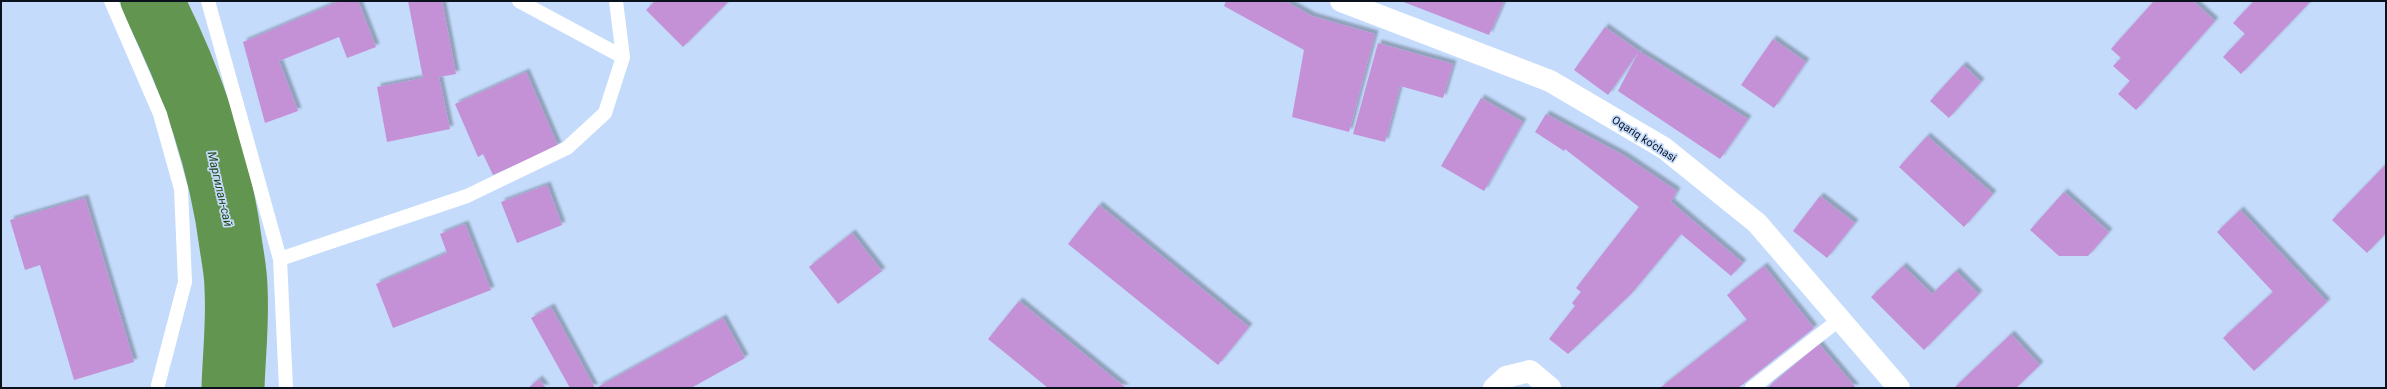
<svg xmlns="http://www.w3.org/2000/svg" width="2387" height="389" viewBox="0 0 2387 389" font-family="Roboto,sans-serif">
<style>
.lines{fill:none;stroke-linecap:round;stroke-linejoin:round}
.river{stroke:#62954f;stroke-width:63}
.building{fill:#c490d6;filter:url(#shadow)}
.service{stroke:#fff;stroke-width:14}
.minor{stroke:#fff;stroke-width:22}
.labels{text-anchor:middle;dominant-baseline:central;stroke-width:3.5;stroke-linejoin:round;paint-order:stroke}
.street-label{font-size:11px;fill:#0a121d;stroke:#c4dbfc}
.water-label{font-size:12px;font-style:italic;fill:#224514;stroke:#c4dbfc}
</style>
<defs>
<filter id="shadow"><feDropShadow dx="3.5" dy="-3.5" stdDeviation="1" flood-color="#0004"/></filter>
</defs>
<rect width="100%" height="100%" fill="#c4dbfc"/>
<g class="lines">
<!-- river -->
<path class="river" d="M152,1c39,77 68,158 79,245 2,13 5,28 5,42 2,33 -2,67 -3,100"/>
</g>
<!-- building -->
<path class="building" d="M340,1h18l18,46 -29,11 -8,-21 -60,24 19,50 -33,12 -22,-81z
M408,1h34l14,73 -17,3 11,52 -63,13 -10,-55 46,-9z
M655,1h74l-46,46 -37,-37z
M1226,1h59l27,15 63,18 -26,98 -57,-15 12,-67 -80,-44z
M1401,1h103l-15,34z
M2154,1h39l22,20 -79,89 -18,-16 12,-13 -17,-15 8,-8 -10,-9z
M2254,1h57l-70,73 -18,-17 22,-23 -12,-11z
M1605,27l34,24 109,68 -28,40 -102,-68 21,-40 -31,44 -34,-25z
M1773,39l33,23 -32,46 -33,-23z
M1378,43l75,21 -10,34 -43,-12 -15,56 -32,-8z
M1963,65l18,17 -32,36 -19,-17z
M526,72l32,74 -65,29 -10,-21 -5,3 -23,-53z
M1481,98l42,24 -39,69 -43,-25z
M1546,114l77,41 54,36 -6,11 72,61 -12,13 -50,-42 -50,60 -63,60 -19,-15 26,-33 -3,-3 9,-11 -5,-4 63,-81 -74,-58 -1,2 -29,-19z
M1927,136l66,58 -29,33 -65,-60z
M2386,164v69l-19,20 -35,-33z
M547,185l15,40 -45,18 -16,-41z
M2064,192l45,40 -21,24h-29l-29,-26z
M1820,196l35,27 -28,35 -34,-27z
M85,198l49,164 -60,18 -34,-115 -15,5 -15,-50z
M1099,205l150,122 -31,38 -150,-121z
M2240,210l87,92 -73,69 -31,-33 50,-46 -56,-60z
M465,224l26,66 -98,38 -17,-44 71,-31 -7,-19z
M852,233l30,38 -44,33 -29,-37z
M1764,266l50,62 -76,60h-78l87,-68 -20,-25z
M1903,266l29,28 24,-23 23,23 -55,56 -53,-53z
M1019,301l107,87h-78l-60,-49z
M551,307l44,81h-25l-39,-70z
M723,318l22,40 -54,30h-95z
M2011,334l29,31 -24,23h-62z
M1819,344l37,44h-89z
M539,379l7,9h-18z"/>
<g class="lines">
<!-- service -->
<path class="service" d="M111,1l49,113 21,75 4,93 -27,103
M208,1l72,258 6,129
M519,1l104,56
M280,259l187,-63 100,-48 38,-35 18,-56 -7,-56
M1752,388l88,-69"/>
<!-- minor -->
<path class="minor" d="M1341,1l209,80 114,67 93,75 142,165
M1494,388l12,-11 24,-6 20,17"/>
</g>
<g class="labels">
<!-- street labels -->
<g class="street-label">
<text transform="translate(1644 139) rotate(33)">Oqariq ko'chasi</text>
</g>
<!-- water labels -->
<g class="water-label">
<text transform="translate(220 189) rotate(77)">Маргилан-сай</text>
</g>
</g>
<!-- border -->
<rect width="2387" height="389" fill="none" stroke="#0a121d" stroke-width="4"/>
</svg>
